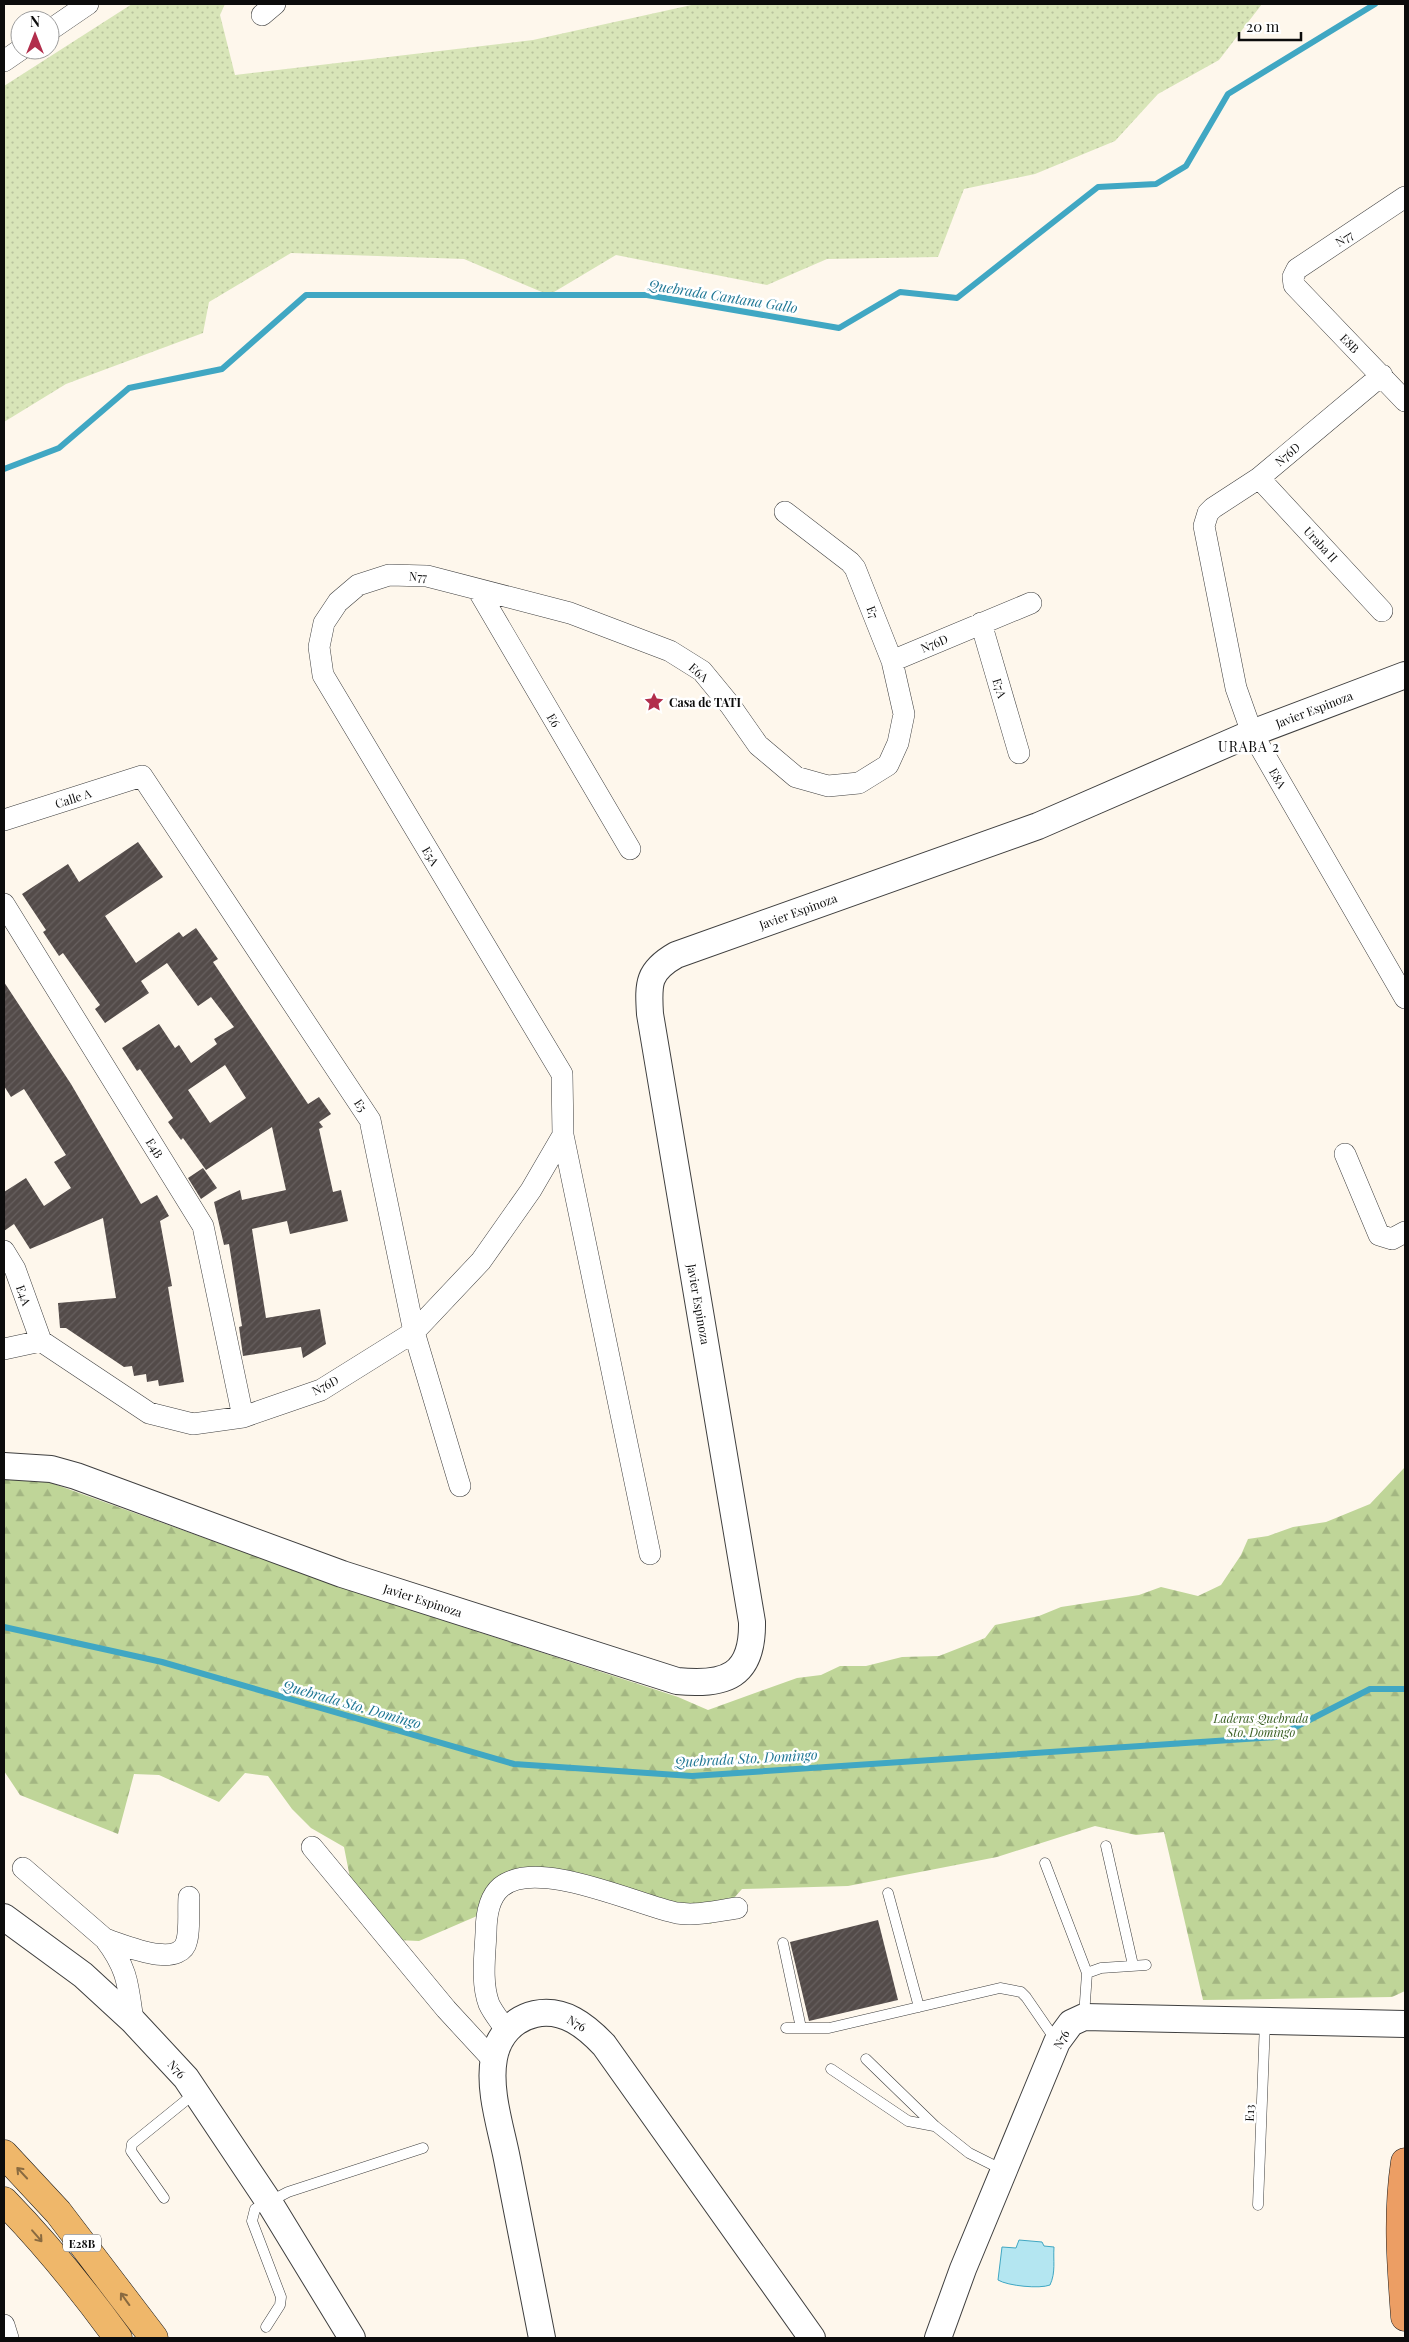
<svg xmlns="http://www.w3.org/2000/svg" width="1409" height="2342" viewBox="0 0 1409 2342" font-family="'Playfair Display',serif">
<style>
.grass{fill:url(#grass-dots)}
.forest{fill:url(#forest-firs)}
.water{fill:#b4e6f1;stroke:#40a7c3}
.lines{fill:none;stroke-linecap:round;stroke-linejoin:round}
.stream{stroke:#40a7c3;stroke-width:6}
.building{fill:url(#building-hatch);fill-rule:evenodd}
.service-casing{stroke:#3f3f3f;stroke-width:11}
.minor-casing{stroke:#3f3f3f;stroke-width:22}
.tertiary-casing{stroke:#3f3f3f;stroke-width:28}
.primary-casing{stroke:#1d1d1d;stroke-width:29}
.trunk-casing{stroke:#1d1d1d;stroke-width:29}
.service{stroke:#fff;stroke-width:10}
.minor{stroke:#fff;stroke-width:21}
.tertiary{stroke:#fff;stroke-width:26}
.primary{stroke:#efb76a;stroke-width:28}
.trunk{stroke:#ec9e64;stroke-width:28}
.oneway{stroke:#896a40}
.labels{text-anchor:middle;dominant-baseline:central;stroke-width:5;stroke-linejoin:round;paint-order:stroke}
.shield{fill:#fff;stroke:#555;stroke-width:1}
.shield-label{font-size:11px;font-weight:bold;fill:#0c0c0c}
.street-label{font-size:12px;fill:#0c0c0c;stroke:#fff}
.poi-label{font-size:12px;font-weight:bold;fill:#0c0c0c;stroke:#fff;text-anchor:start}
.park-label{font-size:12px;font-style:italic;fill:#395e21;stroke:#fff}
.water-label{font-size:14px;font-style:italic;fill:#1e7694;stroke:#fff}
.neighbourhood-label{font-size:14px;letter-spacing:1px;fill:#0c0c0c;stroke:#fff}
</style>
<defs>
<pattern id="grass-dots" width="8" height="8" patternUnits="userSpaceOnUse" patternTransform="scale(1.25)"><rect width="8" height="8" fill="#d8e5b8"/><path d="M2 2h.1M6 6h.1" fill="none" stroke="#b8c39d" stroke-width="1.8" stroke-linecap="round"/></pattern>
<pattern id="forest-firs" width="22" height="20" patternUnits="userSpaceOnUse" patternTransform="scale(1.25)"><rect width="22" height="20" fill="#bfd598"/><path d="M5 1l3.5 6h-7zM16 11l3.5 6h-7z" fill="#a3b682"/></pattern>
<pattern id="building-hatch" width="6" height="6" patternUnits="userSpaceOnUse" patternTransform="scale(1.25)"><rect width="6" height="6" fill="#534b49"/><path d="M-1 1l2-2M0 6l6-6M5 7l2-2" fill="none" stroke="#67605f"/></pattern>
</defs>
<rect width="100%" height="100%" fill="#fef7ec"/>
<!-- grass -->
<path class="grass" d="M132,4h93l-5,11 15,60 298,-35 163,-36h566l-43,56 -61,34 -43,47 -80,33 -71,15 -26,68 -111,2 -60,26 -151,-30 -67,40 -85,-36 -173,-6 -82,49 -6,31 -137,51 -62,38v-336z"/>
<!-- forest -->
<path class="forest" d="M1405,1467v524l-13,6 -189,3 -39,-168 -28,3 -41,-9 -98,31 -149,29 -106,3 -31,35 -92,-33 -106,-13 -29,35 -65,28 -23,-1 -44,-52 -8,-41 -33,-19 -19,-19 -24,-33 -23,-3 -26,29 -60,-27 -25,-1 -16,60 -98,-39 -16,-24v-291h39l295,106 340,111 30,13 89,-32 24,-3 19,-9h26l36,-9 37,-1 46,-18 10,-13 44,-9 22,-9 78,-12 22,-8 37,9 23,-11 20,-30 7,-16 20,-3 25,-9 33,-5 44,-18z"/>
<!-- water -->
<path class="water" d="M1019,2240l23,2 2,4 10,1c-1,14 2,25 -4,38 -10,4 -42,1 -52,-5l4,-33 14,1z"/>
<g class="lines">
<!-- stream -->
<path class="stream" d="M4,469l55,-21 70,-60 93,-19 84,-74h341l192,33 61,-36 57,6 141,-111 58,-3 30,-18 42,-72 147,-90
M4,1627l158,35 352,102 178,12 584,-39 94,-48h35"/>
</g>
<!-- building -->
<path class="building" d="M138,842l25,35 -58,39 31,47 43,-31 4,5 13,-9 22,31 -5,3 95,142 11,-7 12,17 -12,8 4,5 -4,2 14,63 8,-2 7,31 -58,13 -3,-13 -35,8 14,89 54,-9 6,35 -23,14 -2,-11 -58,9 -4,-29 3,-1 -13,-82 -5,1 -10,-43 26,-12 2,10 44,-10 -14,-63 -66,43 -23,-32 -2,2 -13,-18 5,-4 -33,-49 -3,2 -15,-23 37,-24 16,24 4,-3 12,18 26,-19 -3,-5 20,-12 -23,-30 -13,9 -31,-43 -26,18 8,12 -44,30 -10,-14 5,-4 -37,-52 -4,3 -16,-24 3,-2 -24,-36 46,-30 11,18zM225,1065l21,33 -36,25 -22,-33z
M4,982l67,102 70,120 16,-9 12,21 -9,5 12,65 -4,1 16,95 -25,4 -1,-6 -11,2 -1,-8 -12,2 -2,-10 -8,1 -58,-39h-6l-2,-25 58,-5 -13,-80 -73,31 -16,-25 -10,7v-39l22,-14 18,28 27,-18 -17,-26 12,-7 -42,-66 -13,8 -7,-11z
M203,1168l14,20 -16,11 -13,-21z
M878,1920l20,80 -89,21 -19,-79z"/>
<g class="lines">
<defs>
<path id="service" d="M1106,1846l27,119
M1045,1863l42,110
M888,1893l31,114
M783,1943l18,85
M1084,2016l3,-43 14,-5 45,-3
M786,2028h43l171,-40 21,4 5,5 31,45
M866,2059l69,67 34,27 34,17
M831,2069l77,52 26,5
M164,2198l-33,-47 1,-7 63,-51
M1258,2205l7,-183
M266,2327l14,-22 1,-8 -29,-76 3,-12 33,-17 135,-44"/>
<path id="minor" d="M262,15l13,-11
M50,30l38,-26
M4,61l16,-11
M1405,197l-108,72 -4,8 1,8 111,116
M1382,375l-123,103 -46,30 -5,5 -4,13 32,162 16,45 153,265
M1259,478l123,133
M478,590l152,259
M981,623l38,130
M892,661l139,-58
M4,820l138,-44 228,344 44,212 46,154
M4,904l199,322 40,191
M1345,1154l34,81 13,4 13,-7
M4,1251l11,18 26,72
M4,1349l37,-8 108,72 44,11 50,-7 78,-27 93,-58 67,-71 50,-71 32,-55
M650,1554l-87,-419 -1,-61 -239,-399 -4,-28 5,-24 14,-21 20,-17 31,-10 38,1 143,37 100,38 32,20 28,34 28,40 38,32 32,9 31,-3 29,-18 10,-22 6,-29 -12,-53 -37,-93 -5,-6 -65,-50
M312,1847l134,162 47,51
M23,1868l82,71c23,30 23,46 28,82
M105,1939c17,5 76,32 82,1 3,-13 1,-29 2,-43
M506,2030c-5,-8 -13,-17 -17,-26 -8,-21 -4,-49 -3,-71 0,-15 2,-35 15,-46 36,-30 136,18 176,26 20,3 40,-2 60,-5
M4,2325l4,13"/>
<path id="tertiary" d="M4,1466l47,3 25,7 266,98 335,107c49,5 76,-5 75,-59l-102,-608c-2,-31 -2,-43 26,-59l362,-129 214,-93 153,-58
M4,1917l79,58 50,46 53,57 83,124 83,136
M542,2338c-12,-59 -23,-119 -35,-179 -6,-31 -19,-69 -13,-101 4,-22 19,-39 41,-44 29,-6 51,12 69,31l208,293
M938,2338l25,-69 94,-227 14,-19 13,-6 321,7"/>
<path id="primary" d="M4,2154l54,58 96,126
M4,2201c42,43 79,89 114,137"/>
<path id="trunk" d="M1405,2162c-8,53 -4,102 0,155"/>
</defs>
<!-- service casing -->
<use href="#service" class="service-casing"/>
<!-- minor casing -->
<use href="#minor" class="minor-casing"/>
<!-- tertiary casing -->
<use href="#tertiary" class="tertiary-casing"/>
<!-- primary casing -->
<use href="#primary" class="primary-casing"/>
<!-- trunk casing -->
<use href="#trunk" class="trunk-casing"/>
<!-- service -->
<use href="#service" class="service"/>
<!-- minor -->
<use href="#minor" class="minor"/>
<!-- tertiary -->
<use href="#tertiary" class="tertiary"/>
<!-- primary -->
<use href="#primary" class="primary"/>
<!-- trunk -->
<use href="#trunk" class="trunk"/>
</g>
<!-- one-way arrows -->
<defs><path id="oneway-shaft" d="M-6 0H5M1.5-3L5.5 0L1.5 3" fill="none" stroke-width="1.6" stroke-linecap="round" stroke-linejoin="round" transform="scale(1.25)"/></defs>
<g class="oneway">
<use href="#oneway-shaft" transform="translate(22 2173) rotate(-133)"/>
<use href="#oneway-shaft" transform="translate(37 2236) rotate(49)"/>
<use href="#oneway-shaft" transform="translate(125 2299) rotate(-126)"/>
</g>
<!-- icons -->
<defs>
<symbol id="sight-bare" viewBox="-9 -9 18 18"><path d="M0-6L1.8-2.2L6-1.7L2.9 1.2L3.7 5.4L0 3.3L-3.7 5.4L-2.9 1.2L-6-1.7L-1.8-2.2Z" fill="#b22e4c" stroke="#fff" stroke-width="2.5" paint-order="stroke"/></symbol>
</defs>
<g fill-rule="evenodd">
<use href="#sight-bare" x="640" y="688" width="28" height="28"/>
</g>
<g class="labels">
<!-- shield labels -->
<rect class="shield" x="63" y="2234.5" width="38" height="17" rx="4"/>
<g class="shield-label">
<text x="82" y="2243">E28B</text>
</g>
<!-- street labels -->
<g class="street-label">
<text transform="translate(1344 238) rotate(-33)">N77</text>
<text transform="translate(1350 343) rotate(46)">E8B</text>
<text transform="translate(1287 454) rotate(-40)">N76D</text>
<text transform="translate(1321 544) rotate(47)">Uraba II</text>
<text transform="translate(418 576) rotate(5)">N77</text>
<text transform="translate(873 612) rotate(69)">E7</text>
<text transform="translate(934 643) rotate(-23)">N76D</text>
<text transform="translate(699 672) rotate(41)">E6A</text>
<text transform="translate(1000 688) rotate(73)">E7A</text>
<text transform="translate(1314 709) rotate(-21)">Javier Espinoza</text>
<text transform="translate(554 720) rotate(60)">E6</text>
<text transform="translate(1278 778) rotate(60)">E8A</text>
<text transform="translate(73 798) rotate(-18)">Calle A</text>
<text transform="translate(431 856) rotate(59)">E5A</text>
<text transform="translate(798 911) rotate(-20)">Javier Espinoza</text>
<text transform="translate(361 1105) rotate(56)">E5</text>
<text transform="translate(155 1148) rotate(58)">E4B</text>
<text transform="translate(24 1295) rotate(70)">E4A</text>
<text transform="translate(699 1304) rotate(80)">Javier Espinoza</text>
<text transform="translate(325 1385) rotate(-27)">N76D</text>
<text transform="translate(423 1600) rotate(18)">Javier Espinoza</text>
<text transform="translate(577 2023) rotate(31)">N76</text>
<text transform="translate(1061 2039) rotate(-60)">N76</text>
<text transform="translate(177 2069) rotate(48)">N76</text>
<text transform="translate(1249 2113) rotate(-88)">E13</text>
</g>
<!-- poi labels -->
<g class="poi-label">
<text x="669" y="702">Casa de TATI</text>
</g>
<!-- park labels -->
<g class="park-label">
<text x="1261" y="1718">Laderas Quebrada<tspan x="1261" dy="14">Sto. Domingo</tspan></text>
</g>
<!-- water labels -->
<g class="water-label">
<text transform="translate(723 296) rotate(9)">Quebrada Cantana Gallo</text>
<text transform="translate(352 1704) rotate(16)">Quebrada Sto. Domingo</text>
<text transform="translate(746 1758) rotate(-3)">Quebrada Sto. Domingo</text>
</g>
<!-- neighbourhood labels -->
<g class="neighbourhood-label">
<text x="1249" y="746">URABA 2</text>
</g>
</g>
<!-- border -->
<rect width="1409" height="2342" fill="none" stroke="#0c0c0c" stroke-width="10"/>
<!-- north arrow -->
<g transform="translate(35 35)"><circle r="24" fill="#ffffff" stroke="#9e9e9e"/>
<path d="M0-4L9 19L0 12L-9 19Z" fill="#b22e4c"/>
<text y="-8" font-size="14" font-weight="bold" text-anchor="middle" fill="#0c0c0c">N</text>
</g>
<!-- scale -->
<path d="M1239 32v8h62v-8" fill="none" stroke="#0c0c0c" stroke-width="2.5"/>
<text x="1246" y="32" font-size="15" fill="#0c0c0c" stroke="#ffffff" stroke-width="4" paint-order="stroke">20 m</text>
</svg>
